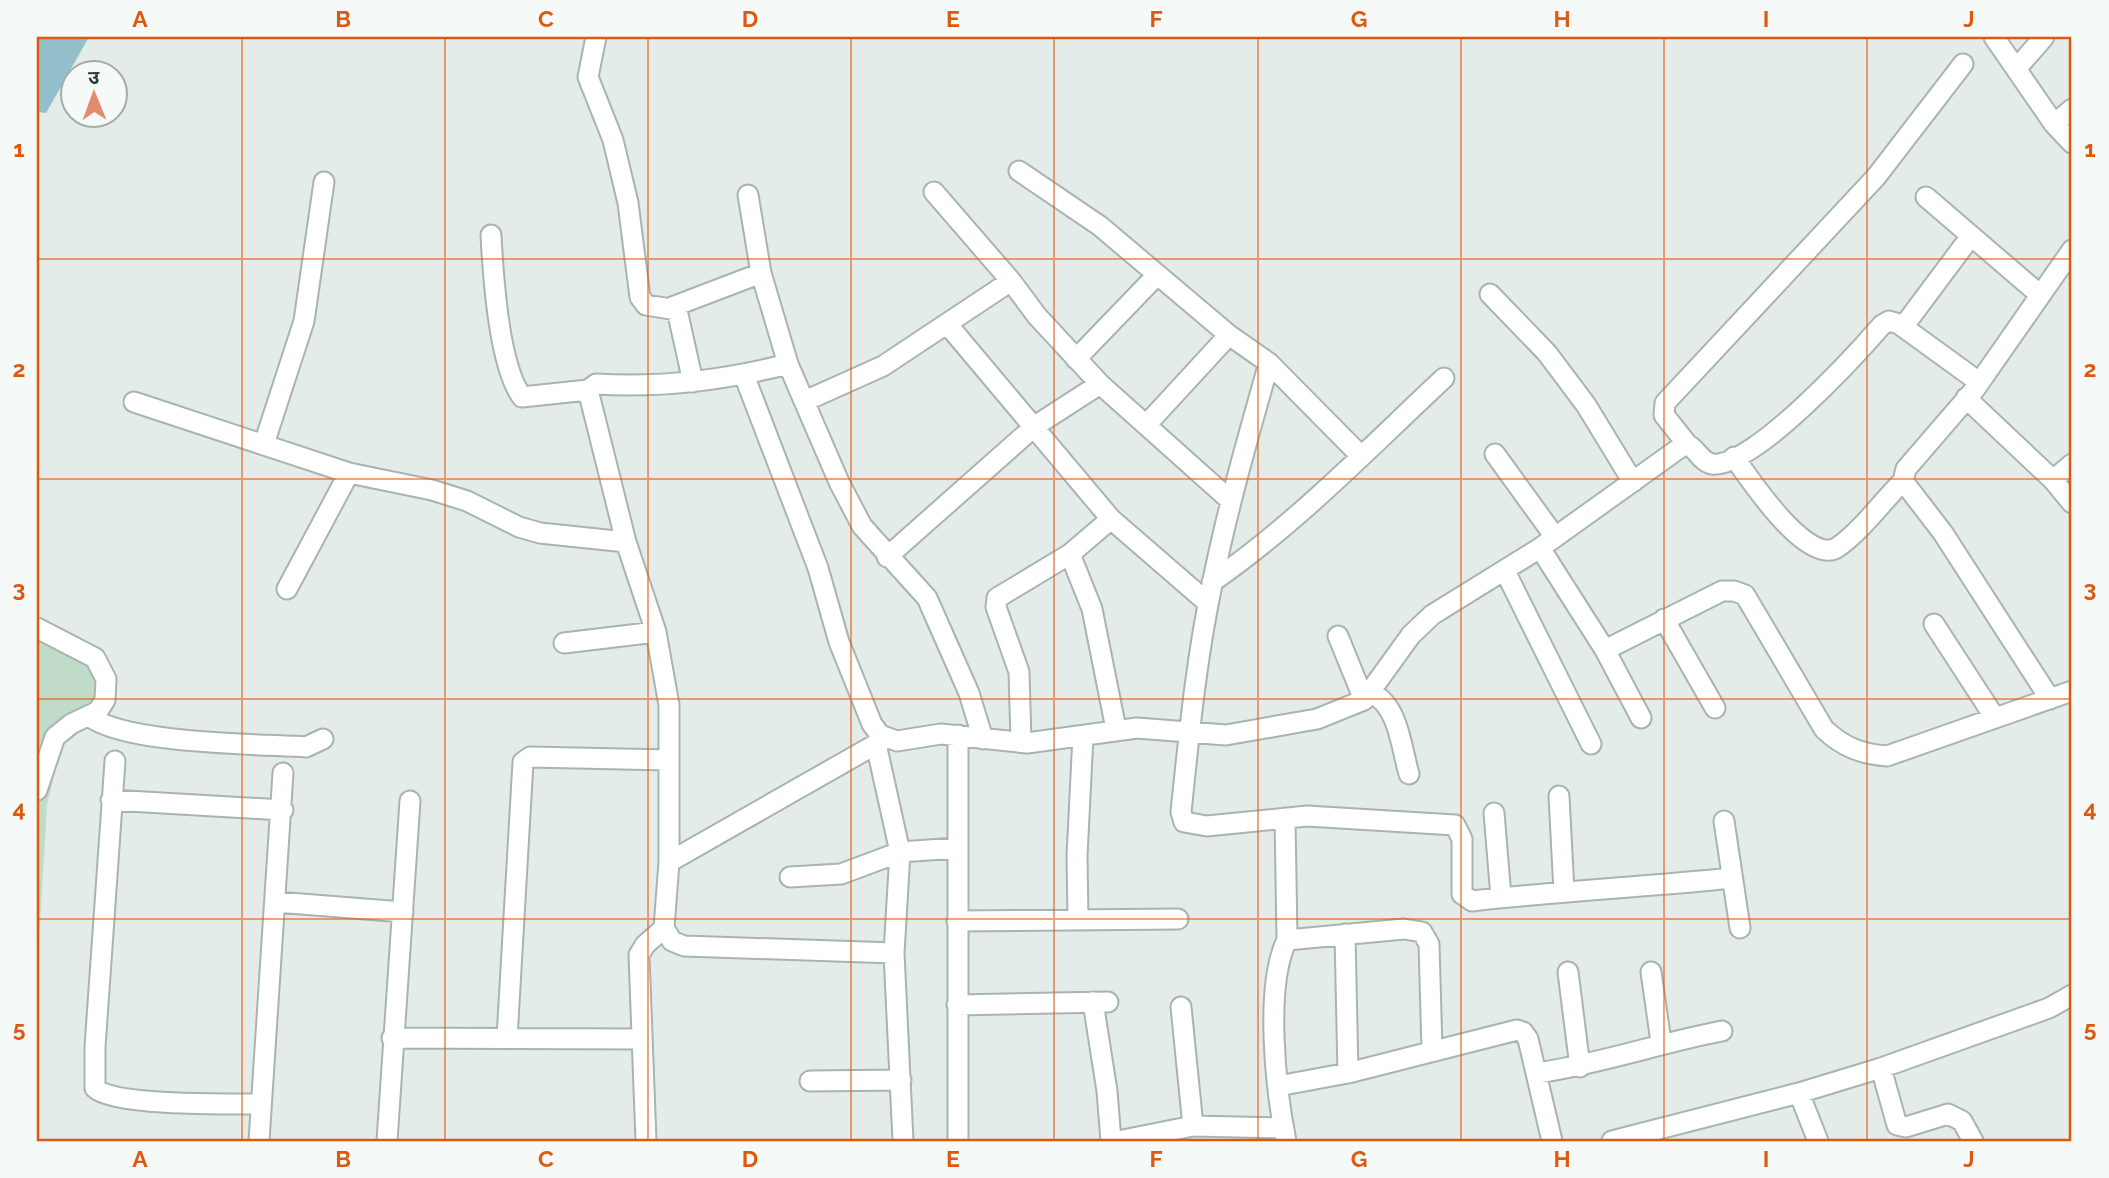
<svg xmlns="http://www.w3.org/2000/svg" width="2109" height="1178" viewBox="0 0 2109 1178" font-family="Raleway,'Noto Sans Devanagari',sans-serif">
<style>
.green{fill:#c0dbc8}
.water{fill:#93c0ca}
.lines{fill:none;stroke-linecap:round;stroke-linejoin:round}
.street-casing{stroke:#a7b4b0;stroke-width:23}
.street{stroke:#fff;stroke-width:19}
.grid{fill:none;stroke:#de580e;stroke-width:2;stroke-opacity:0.55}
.neatline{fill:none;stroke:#de580e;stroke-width:2.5}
.grid-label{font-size:23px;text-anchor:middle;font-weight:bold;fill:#de580e}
</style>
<rect width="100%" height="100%" fill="#e4ece9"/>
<!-- green -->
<path class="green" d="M37,640l67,30 1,43 -40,17 -18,75 -10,169z"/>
<!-- water -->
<path class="water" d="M37,37h52l-43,76 -9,-1z"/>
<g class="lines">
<defs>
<path id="street" d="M596,37l-8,40 25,63 15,63 12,94 6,8 31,5 16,72
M1994,37l60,87 18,19
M2016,69l28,-32
M2054,124l18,-15
M1019,171l81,55 129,109 40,28 92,93
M934,192l77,89 26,35 63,68 131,117
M748,195l13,78 27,91 51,118 23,44 65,72 42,95 14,46
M1926,197l113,97
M491,235c2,40 8,131 31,162l66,-7 8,-6c65,4 129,-4 192,-20
M1490,294l57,59 39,52 47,77
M672,307l89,-34
M948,325l163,194 97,84
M1903,327l68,-91
M1076,359l80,-83
M1269,363c-21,74 -42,147 -57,222 -16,75 -23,151 -31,227l3,10 23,4 100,-10 148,9 7,14v55l10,7c87,-10 174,-14 260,-23
M744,375l74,193 21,74 33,82 8,11 17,6 44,-7 86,9 110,-15 89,7 91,-16 47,-19 47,-65 21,-20 108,-67 141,-101 6,-3c10,5 14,18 25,20 40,5 144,-109 170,-139l7,-4 10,3 80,58
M588,390l38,152 30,90 13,73v157l-5,66 8,13 12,5 210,7
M1966,398l87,82 19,23
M805,401l78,-35 128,-85
M134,402l215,71 83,17 35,11 52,26 21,6 86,9
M1147,424l82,-89
M264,444l40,-123 20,-139
M1687,444l-23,-29 1,-12 211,-226 87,-113
M1495,454l60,83
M1734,457c15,21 74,111 104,90 24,-17 44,-45 65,-66
M2053,480l19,-16
M1540,548l65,102 36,68
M1070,554l22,55 24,120
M887,557l148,-131 65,-42
M1505,571l86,173
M1212,582c85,-59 157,-134 232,-204
M287,589l62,-116
M1664,619l51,89
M1934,624l61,94
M37,628l58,30 11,21 -1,21 -7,11 -27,13 -16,13 -18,53
M1338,636l26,64
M564,643l92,-11
M1605,650l117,-59h12l11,4 79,134c19,18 37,25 63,27l185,-65
M1372,693c27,14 29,54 37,81
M2050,699l-107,-166 -40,-52 3,-12 69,-80 97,-139
M89,716c35,28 168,28 217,31l17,-8
M958,735v406
M1021,741l-2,-69 -23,-65 1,-9 73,-44 41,-35
M876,744l24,108 -6,101 9,188
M115,761l-20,286v41c18,18 135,16 165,16
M1559,796l5,96
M111,800l172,10
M1494,813l7,84
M1285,818l2,122
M1724,821l16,107
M669,862l216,-123
M790,877l51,-3 59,-22 57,-4
M276,902l127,10
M1078,919l-1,-63 6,-120
M957,921l221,-2
M1345,934l3,139
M1568,972l12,95
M1651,972l10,70
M1093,1002l14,89 4,50
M957,1005l151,-3
M1181,1007l12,119
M392,1038l250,1
M507,1038l16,-276 7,-5 139,3
M1881,1068l16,57 9,2 42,-13 14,7 11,20
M1537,1073c63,-9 122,-30 185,-42
M810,1081l91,-1
M1278,1086l70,-13 169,-43 6,2 5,7 24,102
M1799,1093l19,48
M259,1141l24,-368
M387,1141l23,-340
M646,1141l-7,-186 6,-10 19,-17
M1118,1141l75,-15 90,2
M1286,1141c-10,-50 -22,-155 1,-201l117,-11 18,3 7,12 3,106
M1612,1141l187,-48 82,-25 168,-60 23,-13"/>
</defs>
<!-- street casing -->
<use href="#street" class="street-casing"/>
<!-- street -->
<use href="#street" class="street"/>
</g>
<!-- grid -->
<path class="grid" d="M242,37v1104M445,37v1104M648,37v1104M851,37v1104M1054,37v1104M1258,37v1104M1461,37v1104M1664,37v1104M1867,37v1104M37,259h2035M37,479h2035M37,699h2035M37,919h2035"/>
<!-- border -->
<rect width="2109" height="1178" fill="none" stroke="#f5f9f7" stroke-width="77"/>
<!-- north arrow -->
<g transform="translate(94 94) rotate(359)"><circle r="33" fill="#f5f9f7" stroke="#a2adaa" stroke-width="2"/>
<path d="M0-5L12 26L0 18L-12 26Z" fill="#e28c6c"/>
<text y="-10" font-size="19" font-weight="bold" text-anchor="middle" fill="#263c36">उ</text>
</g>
<rect x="38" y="38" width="2032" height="1102" class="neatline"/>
<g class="grid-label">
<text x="140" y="27">A</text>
<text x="343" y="27">B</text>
<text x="546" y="27">C</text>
<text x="750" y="27">D</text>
<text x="953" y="27">E</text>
<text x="1156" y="27">F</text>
<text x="1359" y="27">G</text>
<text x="1562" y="27">H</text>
<text x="1766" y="27">I</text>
<text x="1969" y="27">J</text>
<text x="19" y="157">1</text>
<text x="2090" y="157">1</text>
<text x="19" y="377">2</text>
<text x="2090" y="377">2</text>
<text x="19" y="597">3</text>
<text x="2090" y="597">3</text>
<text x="19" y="817">4</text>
<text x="2090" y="817">4</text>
<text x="19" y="1037">5</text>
<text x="2090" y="1037">5</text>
<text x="140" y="1167">A</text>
<text x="343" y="1167">B</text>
<text x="546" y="1167">C</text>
<text x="750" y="1167">D</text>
<text x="953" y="1167">E</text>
<text x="1156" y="1167">F</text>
<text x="1359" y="1167">G</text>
<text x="1562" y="1167">H</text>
<text x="1766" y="1167">I</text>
<text x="1969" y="1167">J</text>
</g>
</svg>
